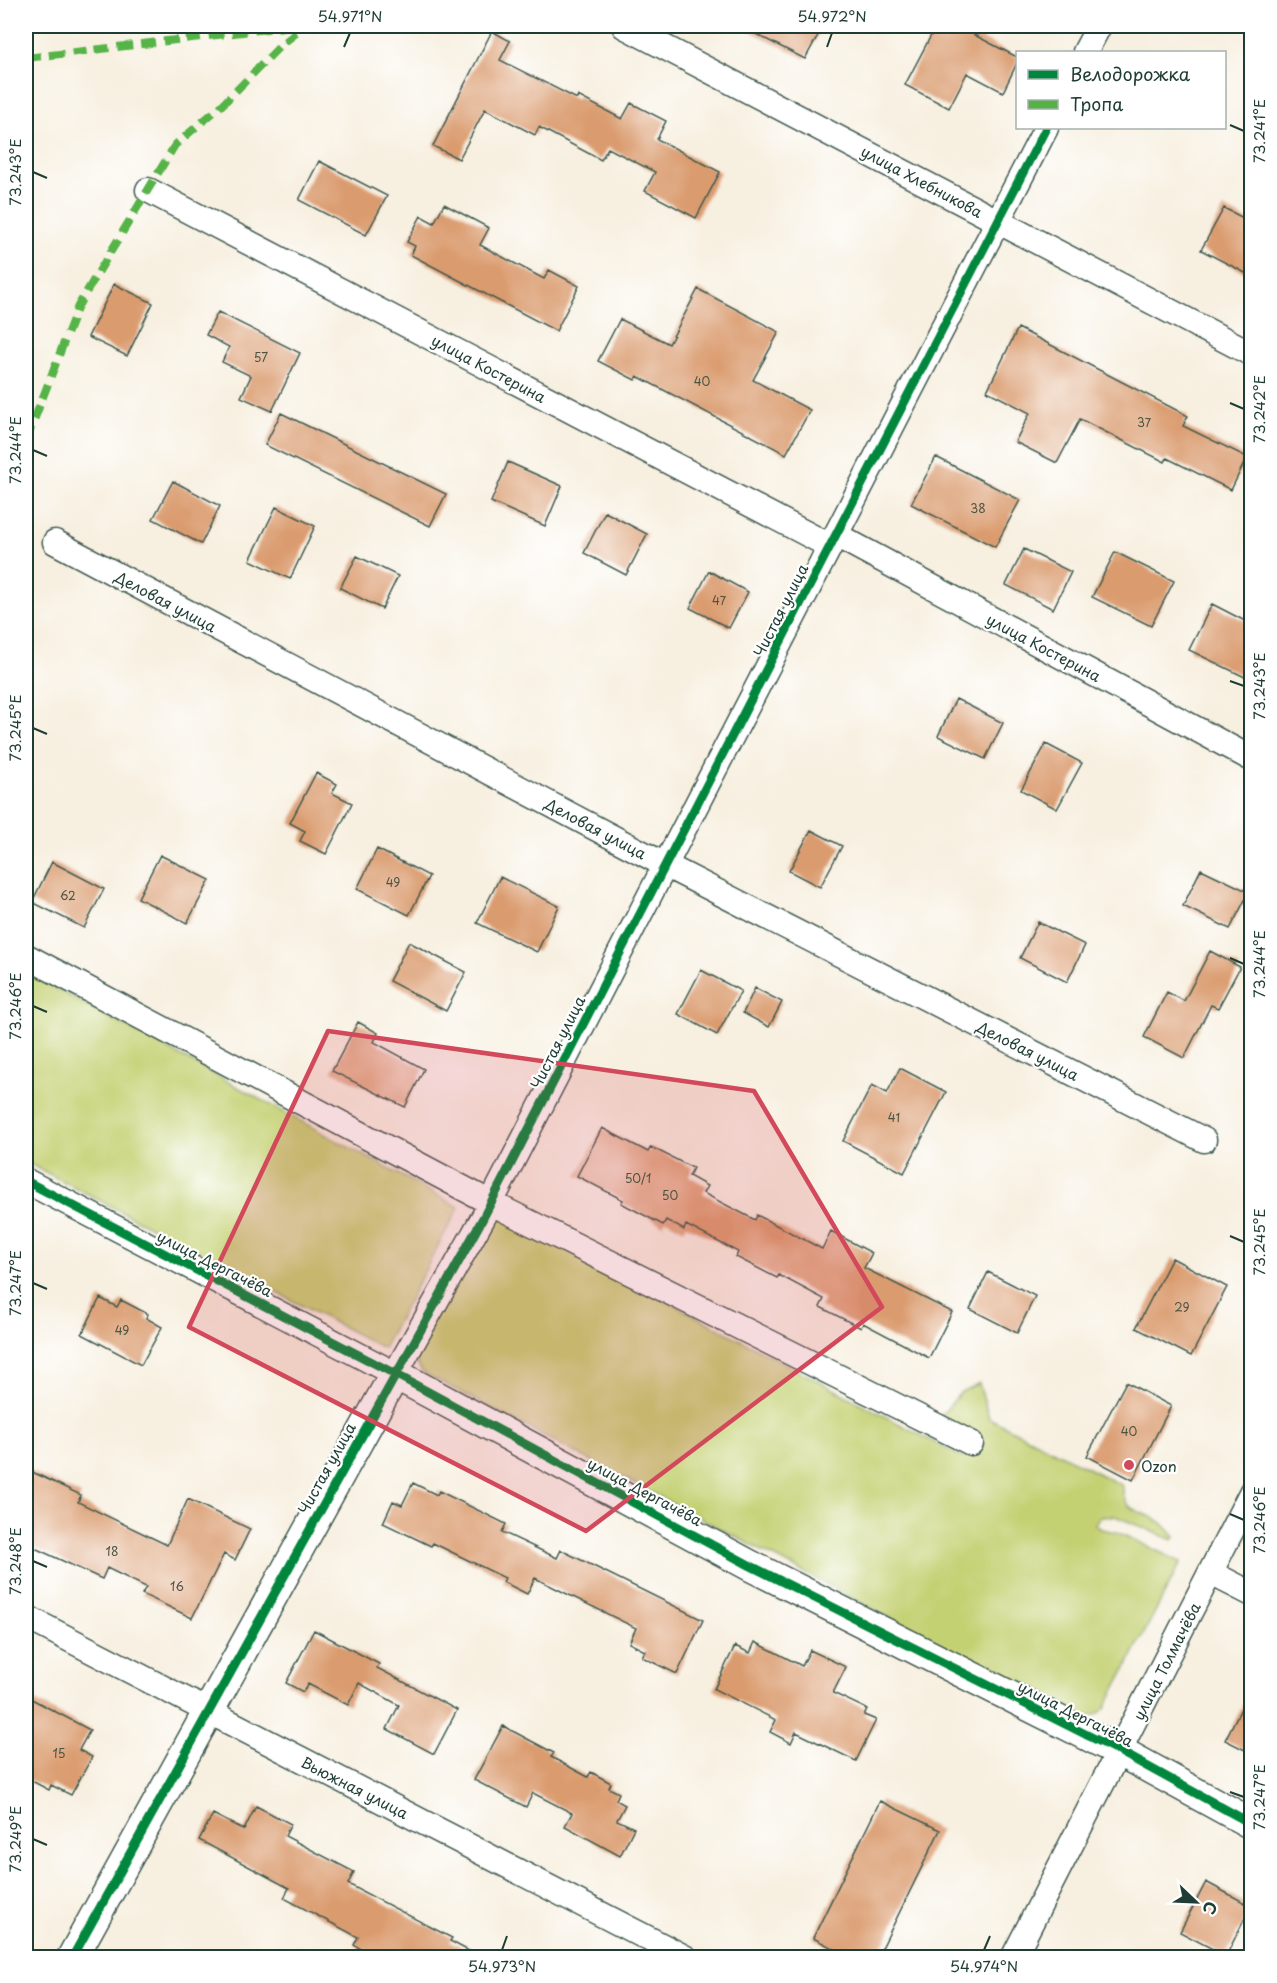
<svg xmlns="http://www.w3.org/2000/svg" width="1277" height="1983" viewBox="0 0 1277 1983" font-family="'Playpen Sans',sans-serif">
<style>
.green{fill:#c4d173;stroke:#728754;stroke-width:1.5}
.building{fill:#da9b6e}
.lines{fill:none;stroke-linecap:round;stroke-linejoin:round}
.minor-casing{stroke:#3f584e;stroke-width:27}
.tertiary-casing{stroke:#3f584e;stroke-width:33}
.minor{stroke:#fff;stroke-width:24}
.tertiary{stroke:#fff;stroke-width:30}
.quiet{stroke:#55b346;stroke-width:8;stroke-dasharray:15 8;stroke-linecap:butt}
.cycleway-casing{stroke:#fff;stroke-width:13}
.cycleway{stroke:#00873e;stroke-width:9}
.marked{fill:#d1495b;fill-opacity:0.2;stroke:#d1495b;stroke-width:4.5;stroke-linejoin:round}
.ticks{fill:none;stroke:#1f3d34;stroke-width:2}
.poi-dot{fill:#d1495b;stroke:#fff;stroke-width:2}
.labels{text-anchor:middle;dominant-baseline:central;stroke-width:4.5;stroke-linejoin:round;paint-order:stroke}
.number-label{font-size:12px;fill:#4e5442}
.street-label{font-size:15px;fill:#1f3d34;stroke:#fff}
.poi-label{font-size:15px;fill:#1f3d34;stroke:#fff;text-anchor:start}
.neatline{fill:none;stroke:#1f3d34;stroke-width:2}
.ticks-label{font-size:15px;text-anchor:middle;fill:#1f3d34}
</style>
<rect width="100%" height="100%" fill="#fff"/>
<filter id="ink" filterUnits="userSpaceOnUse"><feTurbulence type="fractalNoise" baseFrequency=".0167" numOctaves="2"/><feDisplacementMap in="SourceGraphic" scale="12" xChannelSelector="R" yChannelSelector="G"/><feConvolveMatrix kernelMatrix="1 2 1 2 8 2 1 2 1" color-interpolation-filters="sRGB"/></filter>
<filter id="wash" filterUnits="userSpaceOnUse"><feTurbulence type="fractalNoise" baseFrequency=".008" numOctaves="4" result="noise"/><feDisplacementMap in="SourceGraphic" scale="24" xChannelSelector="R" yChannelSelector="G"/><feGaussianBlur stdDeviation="1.35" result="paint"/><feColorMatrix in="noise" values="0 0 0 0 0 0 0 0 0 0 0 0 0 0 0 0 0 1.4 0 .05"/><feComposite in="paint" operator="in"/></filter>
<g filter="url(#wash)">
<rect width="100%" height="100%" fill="#f7efdf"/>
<!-- green -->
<path class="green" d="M26,972l433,235 -76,141 -357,-186z
M510,1218l452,239 10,-4 -34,-34 23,-27 18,-9 10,35 134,68c-1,29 21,23 39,37 4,3 9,10 13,14l-2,3 -58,-24h-15l-5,8 6,5 16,3 64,30 -76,146c-10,10 -19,11 -32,6l-651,-342 -9,-15 3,-13 80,-125z"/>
<g id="blocks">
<!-- building -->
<path class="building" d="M740,26h83l-18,33z
M936,26h21l60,31v6l-14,29 -36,-19 -18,35 -44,-23z
M492,31l18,10 -10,19 77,39 1,-3 44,23 9,-16 35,18 -9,18 63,33 -24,46 -51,-27 10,-19 -47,-24 -7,12 -62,-33 -4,8 -50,-26 -26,50 -26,-13z
M319,161l68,35 -21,39 -67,-35z
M444,204l45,24 -9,17 64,34 5,-9 30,16 -23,45 -145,-76 4,-9 -8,-4 14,-26 13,7z
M1224,208l27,14v54l-50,-26z
M114,284l39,19 -26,53 -39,-19z
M698,289l81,43 -26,48 57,30 -24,44 -149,-78 -2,4 -37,-19 22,-42 49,25z
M218,312l82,41 -28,58 -31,-14 10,-21 -29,-14 7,-15 -23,-12z
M1018,328l170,88 -5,10 64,31 -16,33 -64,-32 -2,4 -85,-43 -23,44 -42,-21 15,-29 -43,-22z
M281,413l165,81 -16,32 -165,-81z
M936,457l84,43 -25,47 -84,-43z
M508,462l54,24 -17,40 -54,-24z
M173,481l47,25 -19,38 -48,-25z
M276,507l39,19 -25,53 -40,-19z
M605,512l42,22 -21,41 -42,-22z
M1024,549l47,23 -18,37 -47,-24z
M1115,552l59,29 -23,45 -59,-29z
M357,556l41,20 -16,33 -42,-21z
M709,571l39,21 -19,36 -39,-20z
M1212,604l39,20v56l-62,-30z
M956,699l47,24 -18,36 -47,-23z
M1046,744l36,19 -25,46 -36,-19z
M316,773l21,11 -5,9 20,10 -26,51 -26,-13 5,-10 -15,-8z
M811,830l31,16 -22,41 -31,-16z
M377,849l52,27 -20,39 -52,-26z
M160,855l50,25 -23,43 -49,-25z
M52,862l52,27 -20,39 -52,-26z
M1201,869l48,23 -19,37 -47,-23z
M500,877l59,29 -22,46 -60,-29z
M1038,922l47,23 -18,37 -47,-24z
M409,942l57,30 -20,39 -57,-30z
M1210,951l30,16 -22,41 -7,-3 -27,53 -40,-21 23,-45 17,9z
M701,970l40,21 -24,44 -39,-21z
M755,988l27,14 -13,25 -26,-14z
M358,1022l20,11 -4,9 50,27 -19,38 -73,-36z
M900,1068l46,24 -42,81 -61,-32 29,-56 15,8z
M602,1128l46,24 3,-5 42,21 -4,8 18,10 -4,7 52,27 2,-5 65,34 9,-18 41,22 -8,15 88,44 -23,46 -66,-35 -2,5 -41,-21 4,-8 -45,-24 -2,3 -41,-21 2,-5 -52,-27 -2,5 -18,-10 -3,5 -42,-22 2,-3 -46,-24z
M1172,1258l55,29 -36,69 -55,-28z
M988,1272l47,24 -18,37 -47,-24z
M100,1298l17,9 4,-7 27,14 -2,4 16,9 -21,38 -59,-31z
M1126,1382l45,24 -38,74 -46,-24z
M26,1469l55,26 -3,7 89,43 21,-46 62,30 -15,31 -11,-6 -32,64 -50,-24 4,-7 -39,-19 -5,11 -76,-35z
M413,1483l24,12 2,-4 67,33 -4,8 55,26 4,-8 142,70 -26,54 -35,-17 3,-6 -16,-8 7,-15 -101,-50 -8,16 -24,-12 2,-4 -72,-35 -2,3 -48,-23 10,-22 9,4z
M314,1630l65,34 -2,4 80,42 -23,44 -47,-25 12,-24 -40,-22 -11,22 -40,-21 -5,8 -17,-9z
M755,1642l47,24 8,-16 36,17 -13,26 34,16 -3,6 12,5 -20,41 -60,-29 -5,11 -21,-11 6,-12 -62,-31 21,-43 15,7z
M1251,1689v64l-26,-13z
M26,1696l64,34 -11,20 13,7 -21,38 -20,-10 -2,5 -23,-12z
M503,1726l51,27 -3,4 37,20 3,-5 20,11 -2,5 10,5 -3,7 9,5 -8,15 17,8 -14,28 -55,-30 7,-13 -39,-20 -7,14 -52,-27z
M880,1801l60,29 -63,128h-25l-39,-20z
M256,1806l35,18 -6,12 69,36 -6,12 104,54 -2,3 32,17h-105l-23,-13 4,-8 -74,-39 5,-10 -90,-48 14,-26 31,16z
M1206,1882l45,24 -25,50 -46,-24z"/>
</g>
</g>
<g filter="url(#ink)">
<use href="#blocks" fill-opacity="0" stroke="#3f584e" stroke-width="1.5"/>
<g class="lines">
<defs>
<path id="minor" d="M624,26l628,328
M1085,52l14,-26
M148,190l682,356
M836,535l416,224
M55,542l610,323 539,275
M26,956l465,247 480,240
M26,1181l369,193 88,-156 563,-1090
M1211,1573l41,21
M26,1617l660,341
M1013,1958l239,-467"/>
<path id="tertiary" d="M72,1958l323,-584 356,192 368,185 133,73"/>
</defs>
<!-- minor casing -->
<use href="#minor" class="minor-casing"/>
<!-- tertiary casing -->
<use href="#tertiary" class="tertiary-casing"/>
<!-- minor -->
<use href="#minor" class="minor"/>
<!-- tertiary -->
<use href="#tertiary" class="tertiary"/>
<!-- quiet -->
<path class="quiet" d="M26,58l266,-32
M26,441l52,-135 97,-161 46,-39 60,-61 24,-19"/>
<defs>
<path id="cycleway" d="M26,1181l369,193 356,192 368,185 133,73
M72,1958l411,-740 563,-1090"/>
</defs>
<!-- cycleway casing -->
<use href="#cycleway" class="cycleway-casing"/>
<!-- cycleway -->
<use href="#cycleway" class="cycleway"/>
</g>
</g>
<!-- marked area -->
<path class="marked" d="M328,1031l426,60 128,216 -296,224 -397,-204z"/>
<!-- ticks -->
<path class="ticks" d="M344,47l6,-14M827,47l5,-14M1230,125l14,6M33,172l14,6M1230,403l14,6M33,450l14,6M1230,681l14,5M33,728l14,6M1230,958l14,6M33,1006l14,6M1230,1236l14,6M33,1283l14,6M1230,1514l14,6M33,1561l14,6M1230,1792l14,5M33,1839l14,6M502,1950l5,-14M984,1950l6,-14"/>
<!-- markers -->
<circle class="poi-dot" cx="1129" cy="1465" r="6"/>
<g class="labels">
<!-- number labels -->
<g class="number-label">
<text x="261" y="357">57</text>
<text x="702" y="381">40</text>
<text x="1144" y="422">37</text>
<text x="978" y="508">38</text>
<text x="719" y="600">47</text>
<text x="393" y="882">49</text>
<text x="68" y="895">62</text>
<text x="894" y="1117">41</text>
<text x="638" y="1178">50/1</text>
<text x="670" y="1195">50</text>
<text x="1182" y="1307">29</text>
<text x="122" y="1330">49</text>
<text x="1129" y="1431">40</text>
<text x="112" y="1551">18</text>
<text x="177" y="1586">16</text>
<text x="59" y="1753">15</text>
</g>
<!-- street labels -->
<g class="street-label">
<text transform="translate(922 181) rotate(28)">улица Хлебникова</text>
<text transform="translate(489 368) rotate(28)">улица Костерина</text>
<text transform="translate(166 601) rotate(28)">Деловая улица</text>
<text transform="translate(780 610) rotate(-63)">Чистая улица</text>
<text transform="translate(1044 647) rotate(28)">улица Костерина</text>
<text transform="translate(596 828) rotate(28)">Деловая улица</text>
<text transform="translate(557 1042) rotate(-63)">Чистая улица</text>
<text transform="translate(1028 1050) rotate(27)">Деловая улица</text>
<text transform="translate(215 1263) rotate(27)">улица Дергачёва</text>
<text transform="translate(326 1468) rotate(-61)">Чистая улица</text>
<text transform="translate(645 1491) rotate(28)">улица Дергачёва</text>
<text transform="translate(1166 1661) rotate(-63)">улица Толмачёва</text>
<text transform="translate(1076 1713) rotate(27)">улица Дергачёва</text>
<text transform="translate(355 1787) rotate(27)">Вьюжная улица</text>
</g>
<!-- poi labels -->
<g class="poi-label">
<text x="1141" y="1465">Ozon</text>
</g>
</g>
<!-- margin -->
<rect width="1277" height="1983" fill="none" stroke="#fff" stroke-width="66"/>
<!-- legend -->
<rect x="1016" y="51" width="210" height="78" fill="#ffffff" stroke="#a5b1ae" stroke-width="1.5"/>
<rect x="1028" y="70" width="30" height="9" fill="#00873e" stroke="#a5b1ae" stroke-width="1.5"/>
<text x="1070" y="81" font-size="18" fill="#1f3d34">Велодорожка</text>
<rect x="1028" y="100" width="30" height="9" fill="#55b346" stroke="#a5b1ae" stroke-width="1.5"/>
<text x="1070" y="111" font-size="18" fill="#1f3d34">Тропа</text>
<!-- north arrow -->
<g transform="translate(1196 1902) rotate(113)" stroke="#ffffff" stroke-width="4.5" paint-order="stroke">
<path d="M0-4.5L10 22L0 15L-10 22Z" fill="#1f3d34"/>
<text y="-9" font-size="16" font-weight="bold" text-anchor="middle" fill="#1f3d34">С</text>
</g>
<rect x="33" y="33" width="1211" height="1917" class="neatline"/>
<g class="ticks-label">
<text x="350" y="22">54.971°N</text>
<text x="832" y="22">54.972°N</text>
<text transform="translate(1260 131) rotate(-90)" y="5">73.241°E</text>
<text transform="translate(16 172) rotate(-90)" y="5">73.243°E</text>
<text transform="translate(1260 409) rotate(-90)" y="5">73.242°E</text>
<text transform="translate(16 450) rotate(-90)" y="5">73.244°E</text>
<text transform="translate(1260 686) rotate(-90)" y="5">73.243°E</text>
<text transform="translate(16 728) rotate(-90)" y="5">73.245°E</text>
<text transform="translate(1260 964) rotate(-90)" y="5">73.244°E</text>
<text transform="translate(16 1006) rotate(-90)" y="5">73.246°E</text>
<text transform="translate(1260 1242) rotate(-90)" y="5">73.245°E</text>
<text transform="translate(16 1283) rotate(-90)" y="5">73.247°E</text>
<text transform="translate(1260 1520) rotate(-90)" y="5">73.246°E</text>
<text transform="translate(16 1561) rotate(-90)" y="5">73.248°E</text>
<text transform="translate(1260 1797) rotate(-90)" y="5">73.247°E</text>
<text transform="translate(16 1839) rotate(-90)" y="5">73.249°E</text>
<text x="502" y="1972">54.973°N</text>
<text x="984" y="1972">54.974°N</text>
</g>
</svg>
